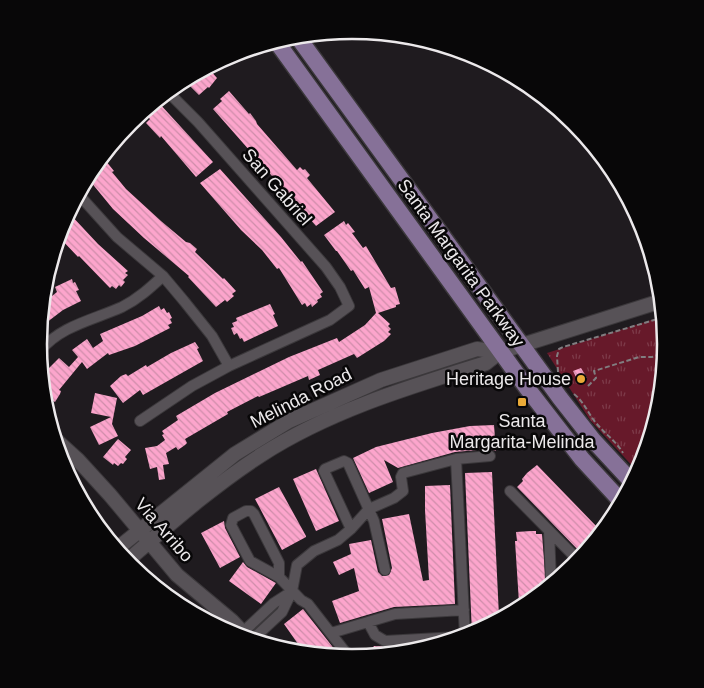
<svg xmlns="http://www.w3.org/2000/svg" width="704" height="688" viewBox="0 0 704 688" font-family="Helvetica,sans-serif">
<style>
.grass{fill:url(#grass-tufts)}
.building{fill:url(#building-back-hatch)}
.lines{fill:none;stroke-linecap:round;stroke-linejoin:round}
.street-casing{stroke:#3b383b;stroke-width:12}
.secondary-casing{stroke:#3b383b;stroke-width:16}
.primary-casing{stroke:#3b383b;stroke-width:19}
.path{stroke:#817d80;stroke-width:2;stroke-dasharray:5 2.5;stroke-linecap:butt}
.street{stroke:#575257;stroke-width:10}
.secondary{stroke:#575257;stroke-width:14}
.primary{stroke:#867198;stroke-width:16}
.poi-dot{fill:#eaaa38;stroke:#080708;stroke-width:2}
.labels{text-anchor:middle;dominant-baseline:central;stroke-width:5;stroke-linejoin:round;paint-order:stroke}
.street-label{font-size:18px;fill:#ece9eb;stroke:#080708}
.poi-label{font-size:18px;fill:#ece9eb;stroke:#080708;text-anchor:end}
.rim{fill:none;stroke:#ece9eb;stroke-width:2.5}
</style>
<defs>
<pattern id="grass-tufts" width="24" height="20" patternUnits="userSpaceOnUse" patternTransform="scale(1.25)"><rect width="24" height="20" fill="#67192a"/><path d="M3 7l-1-3M5 7V3M7 7l1-3M15 17l-1-3M17 17v-4M19 17l1-3" fill="none" stroke="#7d3a49"/></pattern>
<pattern id="building-back-hatch" width="6" height="6" patternUnits="userSpaceOnUse" patternTransform="scale(1.25)"><rect width="6" height="6" fill="#fca5cc"/><path d="M-1 5l2 2M0 0l6 6M5-1l2 2" fill="none" stroke="#cf8daa"/></pattern>
</defs>
<rect width="100%" height="100%" fill="#1f1b1f"/>
<!-- grass -->
<path class="grass" d="M661,317l5,27 -24,120 -5,7 -47,-51 -43,-67z"/>
<!-- building -->
<path class="building" d="M209,69l8,9 -8,10 -1,-1 -9,8 -11,-11z
M229,91l20,23 1,-1 6,8 1,3 40,46 3,-3 3,3 2,-1 5,6 -3,3 28,34 -19,14 -103,-117 9,-8 -2,-2z
M159,103l54,59 -17,15 -35,-41 -1,2 -14,-15 4,-4 -6,-6z
M105,160l9,11 -2,1 14,17 35,32 25,21 4,1 7,6 -2,3 28,27 1,-1 12,13 -4,3 2,2 -7,6 -2,-2 -9,7 -28,-30 1,-1 -45,-38 -31,-29 -23,-28z
M220,169l61,68 20,25 1,-1 21,31 -3,2 2,3 -5,3 1,2 -6,5 -1,-3 -4,3 -2,-4 -3,2 -23,-37 -2,1 -15,-19 -21,-20 -41,-47z
M69,213l29,31 30,27 -3,2 3,2 -5,5 2,2 -4,5 -2,-2 -3,4 -4,-3 -2,2 -31,-32 -1,1 -19,-20 3,-13z
M344,221l2,4 2,-2 7,9 -3,1 11,15 3,-2 25,42 4,-1 5,17 -4,1v2l-18,6 12,11 -2,2 3,3 -3,3 3,2 -7,7 -27,17 -3,-4 -36,16 2,5 -11,5 -1,-4 -49,21 -1,-1 -31,16 1,2 -43,25 2,4 -2,2 -7,5 -2,-3 -10,6 3,11 -6,1 2,14 -6,1 -2,-13 -7,2 -5,-21 12,-2 8,-6 -3,-5 2,-1 -2,-3 16,-11 -2,-4 39,-23 74,-36 48,-19 2,4 26,-17 11,-12 -7,-26 -4,2 -12,-19 -2,1 -14,-20h-1l-12,-16z
M72,279l1,4 2,-1 4,8 -3,1 5,10 -18,9 -21,16 5,-26 10,-8 -2,-5z
M270,304l5,10 -2,1 5,11 -34,16 -2,-4 -2,1 -3,-6 -3,2 -3,-7 3,-1 -2,-4 5,-2 -1,-3z
M159,306l2,4 3,-2 3,5 2,-1 3,6 -2,1 2,4 -4,2 2,3 -35,18 -26,9 -1,-2 -21,16 -5,-7 -23,28 2,1 -1,3 -5,8 -6,-4 -5,-25 15,-15 10,9 9,-10 -6,-7 15,-11 6,9 10,-7 -3,-7 42,-18z
M195,342l4,6 -2,1 6,12 -60,34 -3,-5 -17,13 -13,-17 11,-10 5,-2 2,2 18,-11 1,2 24,-14z
M581,368l6,10 -9,3 -5,-10z
M95,393l22,5 -5,26 6,12 -19,9 -9,-18 21,-10 -20,-4z
M494,425l2,26 -7,-2 -34,3 -57,16 -14,-8 9,22 -24,11 -16,-35 23,-11 56,-14 38,-7z
M118,439l13,11 -6,7 2,2 -4,5 -2,-1 -3,3 -4,-3 -1,2 -10,-8z
M537,465l62,64 -17,25 -65,-67 6,-6 -1,-2 5,-6z
M316,469l23,52 -23,10 -23,-52z
M492,472l7,144 -27,18 -7,-161z
M450,485l5,119 -61,3 -54,16 -8,-22 27,-10 -5,-23 -15,7 -6,-13 18,-8 -2,-10 22,-4 7,32 4,4 7,-1 3,-7 -10,-49 27,-5 14,67 6,-1 -4,-70v-24z
M279,487l27,49v1l-24,13 -27,-51z
M224,521l1,7 15,29 -20,11 -19,-35z
M531,531h5v3h6l4,51 -27,18 -4,-62h2l-1,-9z
M243,562l4,5 29,16 -15,21 -32,-23z
M303,609l36,46 -36,-7 -4,-5 -1,1 -14,-20z
M374,646l21,1v2l-28,6z"/>
<g class="lines">
<defs>
<path id="street" d="M80,196l37,41 46,39 21,25 28,35 17,30
M40,351c20,-25 53,-31 82,-44 16,-8 28,-19 41,-31
M140,421l52,-35 37,-20 101,-46 19,-14 -9,-19 -14,-20 -128,-145 -27,-27
M456,459l9,177
M510,491l68,69
M351,529l-27,-58 1,-2 19,-8 4,2 26,58 11,49
M549,531l2,50
M279,577v-14l-25,-49 -3,-3h-5l-13,7 -2,7 19,36 29,16 22,23 7,4 42,54
M368,622l7,13 10,6 72,-4
M243,632l31,-29 17,-11
M331,633l64,-19 69,-4
M254,638l28,-26 10,-21 5,-26 17,-14 24,-11 13,-11 18,-20 25,-11 9,-7 -2,-14 2,-4 53,-14 34,-3"/>
<path id="secondary" d="M57,441l21,19 32,35 67,80 55,46 15,16
M118,548l117,-94 54,-33 92,-41 96,-31 23,3
M127,561c43,-37 86,-75 134,-106 68,-44 148,-68 225,-92l14,-11 158,-50"/>
<path id="primary" d="M300,40l260,358 33,42 38,41
M279,45l248,343 55,71 37,40"/>
</defs>
<!-- street casing -->
<use href="#street" class="street-casing"/>
<!-- secondary casing -->
<use href="#secondary" class="secondary-casing"/>
<!-- primary casing -->
<use href="#primary" class="primary-casing"/>
<!-- path -->
<path class="path" d="M558,372l-1,-16 2,-7 4,-2 98,-29
M588,386l8,-8 -2,-7 45,-14h13l12,-4
M574,394c10,8 14,19 22,29 9,11 20,18 27,30
M633,464l6,5"/>
<!-- street -->
<use href="#street" class="street"/>
<!-- secondary -->
<use href="#secondary" class="secondary"/>
<!-- primary -->
<use href="#primary" class="primary"/>
</g>
<!-- markers -->
<g class="poi-dot">
<circle cx="581" cy="379" r="5"/>
<rect x="517" y="397" width="10" height="10" rx="2.5"/>
</g>
<g class="labels">
<!-- street labels -->
<g class="street-label">
<text transform="translate(277 187) rotate(49)">San Gabriel</text>
<text transform="translate(461 263) rotate(54)">Santa Margarita Parkway</text>
<text transform="translate(301 398) rotate(-27)">Melinda Road</text>
<text transform="translate(164 530) rotate(49)">Via Arribo</text>
</g>
<!-- poi labels -->
<g class="poi-label">
<text x="571" y="379">Heritage House</text>
<text x="522" y="421" text-anchor="middle">Santa<tspan x="522" dy="21">Margarita-Melinda</tspan></text>
</g>
</g>
<!-- crop -->
<path d="M0 0H704V688H0ZM47 344a305 305 0 1 1 610 0a305 305 0 1 1-610 0Z" fill="#080708" fill-rule="evenodd"/>
<path class="rim" d="M47 344a305 305 0 1 1 610 0a305 305 0 1 1-610 0Z"/>
</svg>
